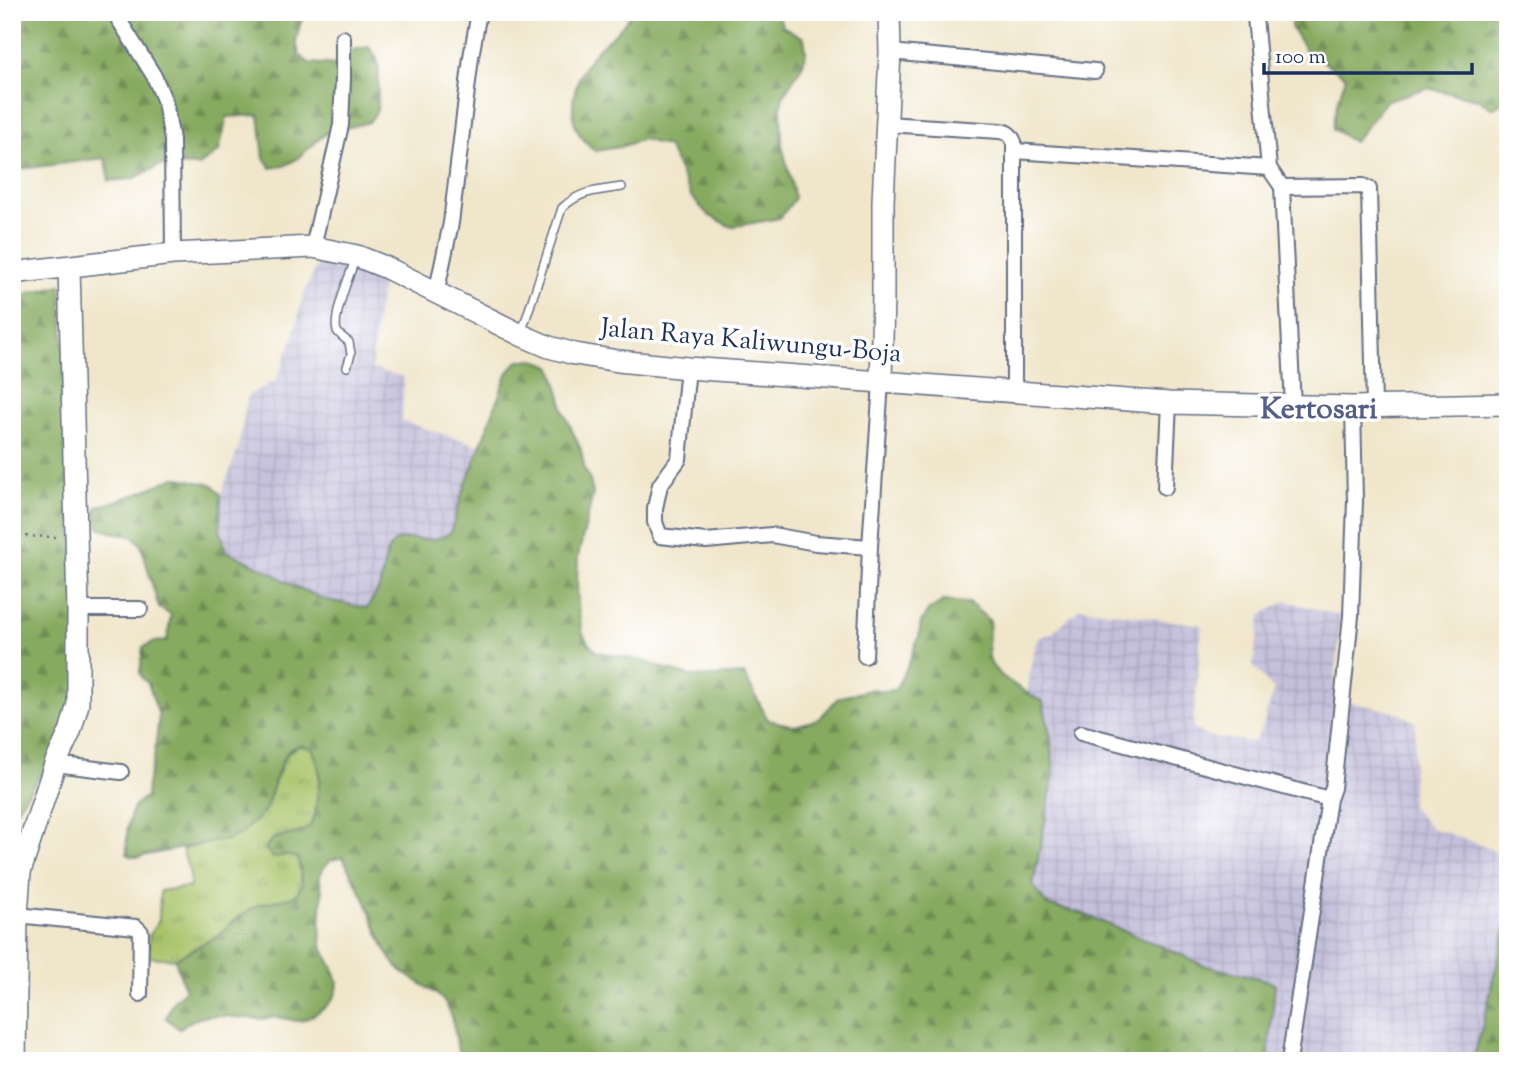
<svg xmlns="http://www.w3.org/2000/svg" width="1520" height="1073" viewBox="0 0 1520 1073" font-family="'Sorts Mill Goudy',serif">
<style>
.industrial{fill:url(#industrial-grid)}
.grass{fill:url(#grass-tufts);stroke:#627a64;stroke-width:2}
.forest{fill:url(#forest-firs);stroke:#506c5e;stroke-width:2}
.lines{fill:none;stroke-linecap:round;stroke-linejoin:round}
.lane-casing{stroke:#666f84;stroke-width:10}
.street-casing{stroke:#666f84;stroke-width:18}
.secondary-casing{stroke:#666f84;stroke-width:24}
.path{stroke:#666f84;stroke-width:2.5;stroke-dasharray:2 5;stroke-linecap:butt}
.lane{stroke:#fff;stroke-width:7}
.street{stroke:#fff;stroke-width:14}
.secondary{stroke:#fff;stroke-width:21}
.labels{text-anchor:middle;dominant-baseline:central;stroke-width:7;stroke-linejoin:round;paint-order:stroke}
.street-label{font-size:26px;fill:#1b2f5e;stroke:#fff}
.quarter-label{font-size:30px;font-weight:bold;fill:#545e8c;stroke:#fff}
</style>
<defs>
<pattern id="industrial-grid" width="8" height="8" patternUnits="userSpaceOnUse" patternTransform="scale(1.75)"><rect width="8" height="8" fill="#c4c0db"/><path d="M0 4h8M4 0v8" fill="none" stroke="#a8a5be"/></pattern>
<pattern id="grass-tufts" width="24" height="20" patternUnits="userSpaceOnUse" patternTransform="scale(1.75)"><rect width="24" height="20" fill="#a9c46b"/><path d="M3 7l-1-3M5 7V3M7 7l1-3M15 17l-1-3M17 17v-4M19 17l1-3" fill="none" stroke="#89a05b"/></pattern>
<pattern id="forest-firs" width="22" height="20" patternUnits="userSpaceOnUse" patternTransform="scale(1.75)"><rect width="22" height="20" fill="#86aa5f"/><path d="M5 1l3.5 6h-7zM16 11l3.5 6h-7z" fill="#6d8b52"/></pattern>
</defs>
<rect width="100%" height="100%" fill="#fff"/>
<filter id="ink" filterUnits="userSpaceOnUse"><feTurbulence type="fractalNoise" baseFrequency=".0143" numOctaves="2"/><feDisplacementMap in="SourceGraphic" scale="14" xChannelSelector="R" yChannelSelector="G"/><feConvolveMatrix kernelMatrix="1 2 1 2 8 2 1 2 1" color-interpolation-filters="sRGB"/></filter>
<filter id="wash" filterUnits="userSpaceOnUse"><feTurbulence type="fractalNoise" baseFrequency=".00686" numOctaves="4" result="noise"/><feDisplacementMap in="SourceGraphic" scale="28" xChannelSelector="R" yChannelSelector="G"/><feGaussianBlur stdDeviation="1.57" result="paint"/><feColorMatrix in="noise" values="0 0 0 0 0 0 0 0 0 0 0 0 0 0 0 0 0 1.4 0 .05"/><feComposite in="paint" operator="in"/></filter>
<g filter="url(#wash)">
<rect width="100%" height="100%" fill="#f0e6cb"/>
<!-- industrial -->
<path class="industrial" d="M322,255l62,19 -6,34 -7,61 33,8 -2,44 78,25 -30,87 -11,7 -39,-1 -13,14 -7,34 -13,21 -44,-9 -37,-17 -11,-8 -49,-23 -6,-22 1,-34 17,-47 10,-53 28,-14 16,-40 12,-48z
M1286,601l55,15 -8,82 66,15 17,10 -5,83 20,22 37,12 40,17v66l-6,19 -20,92 -10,27h-204l-9,-83 -57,-13 -18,-9 -103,-43 -34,-8 -14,-20 7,-41 -12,-151 2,-24 7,-30 15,-6 28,-25 122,17 -9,102 12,9 49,6 9,-17 11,-35 -21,-24 8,-51z"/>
<!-- grass -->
<path class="grass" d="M301,745l12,4c2,7 5,14 6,22 1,11 -1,45 -8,55 -8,9 -25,10 -37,12l11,17 13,3 4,27 -7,11 -37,10 -22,13 -17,16 -44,24 -27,-2 1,-21 10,-16 1,-29 30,-4v-13l-8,-25 30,-7 16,-2 51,-67c4,-15 8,-22 22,-28z"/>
<!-- forest -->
<path class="forest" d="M12,12h303l-14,9 -5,20 3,14 10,8 27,2 16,-15 17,-3 8,12 2,12 -2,40 -8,11 -43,11 -29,26 -13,7 -13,2 -7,-10 -5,-43 -32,2 -8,34 -20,15 -38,-1 -29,14 -23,2 -4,-23 -93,12z
M632,12h146l4,14 22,12 2,14 -3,12 -20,32 -2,12 1,37 13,53 -15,20 -49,9 -23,-12 -17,-19 -23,-49 -25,-8 -23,8 -25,4c-5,-5 -11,-10 -15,-16 -15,-21 -4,-60 11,-78 12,-16 31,-26 41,-45z
M1292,12h216v87l-16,9 -15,-9 -50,-11 -40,12 -33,42 -21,-13 4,-26 9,-26 -41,-28 -14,-22z
M61,285l20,432 -69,99v-519z
M529,359l12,3 11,5 9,30 2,13 18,40 4,21 4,5 4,18 -15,63 -1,25 1,25 4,25 6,11 9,9 47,9 24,9 27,7 49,-3 24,46 27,6 24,-7 19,-21 35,-9 9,2 13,-1 12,-23 12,-31 2,-14 7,-11 15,-10 26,2 21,18c-1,12 -4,28 0,40 5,15 39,33 53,41l8,37 3,36 -21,110 14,20 34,8 103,43 18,9 57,13 16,6 -7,77h-722l-6,-4 -2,4h-63l-17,-11c-3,-16 -5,-40 -16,-51 -15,-15 -40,-22 -51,-40 -12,-18 -17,-40 -26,-59 -7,-15 -16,-28 -22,-43 -8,2 -14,2 -18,9 -2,3 -4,6 -5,10 -1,5 2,11 2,16 0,18 -4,35 0,53 4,18 25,33 11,54 -5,8 -26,22 -35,22 -7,-1 -14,-3 -21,-4 -6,0 -11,2 -16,2 -30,0 -57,-12 -82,10l-13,-11 6,-15 13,-13 -10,-31 44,-24 17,-16 22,-14 37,-9 7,-11 -4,-27 -13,-3 -12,3 -8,-10 9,-10 24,-5 12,-7 5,-12 5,-40 -3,-13 -4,-12 -13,-4 -11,5 -7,11 -16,47 -8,10 -19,17 -11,5 -16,2 -74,15h-6l-5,-3c-1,-18 -1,-49 19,-57l1,-13 7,-25 5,-43 -11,-33 -5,-4 -3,-6 3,-26 11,-5 13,-1 4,-26 -12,-7 -18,-63 -4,-5 -7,-5 -19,-3 -12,-4 -3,-14 1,-7 40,-13 38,-17 38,8 8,10 -1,34 6,22 49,23 11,8 37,17 44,9c4,-7 11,-15 13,-23 5,-15 3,-44 22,-46 20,-2 30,5 48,-6l11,-36 47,-125 9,-10z
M1508,923v138h-36c16,-45 21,-92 36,-138z"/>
</g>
<g filter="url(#ink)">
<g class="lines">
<defs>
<path id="lane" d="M522,331l40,-123c19,-18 35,-17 60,-21
M347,367l4,-13 -2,-12c-4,-3 -10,-7 -12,-11 -5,-14 13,-57 18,-71"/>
<path id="street" d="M114,12l40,64 11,26 7,38 1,114
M1252,12l3,5 14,151 13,19 11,219
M890,52l205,19
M886,124l114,7c8,1 11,4 14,11v250
M1014,151l255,17
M1282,187l81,-1 6,3 5,217
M313,247l28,-122 2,-47v-40
M436,294l15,-71 20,-166 8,-45
M688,368l-9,91 -19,26 -5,23v14l5,14 46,5 66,-6 44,8 54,4
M1165,487l4,-84
M78,609h62
M865,656l5,-109 11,-165
M1081,733l248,66
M55,764l66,8
M17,915l119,12 5,5 -1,62
M1289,1061l40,-262 4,-11 18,-172 4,-115 -2,-94"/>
<path id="secondary" d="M12,273l161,-19 140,-7 44,9 30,12 134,67 28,12 26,7 43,7 70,7 481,35 184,4 155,-3
M881,382l2,-86v-94l7,-150 -1,-40
M15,1061l2,-146 3,-43 35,-108 15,-32 8,-28v-95l-9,-342"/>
</defs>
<!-- lane casing -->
<use href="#lane" class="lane-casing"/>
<!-- street casing -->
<use href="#street" class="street-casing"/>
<!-- secondary casing -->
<use href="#secondary" class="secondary-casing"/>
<!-- path -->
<path class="path" d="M12,536l46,1"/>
<!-- lane -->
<use href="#lane" class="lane"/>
<!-- street -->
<use href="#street" class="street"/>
<!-- secondary -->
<use href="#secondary" class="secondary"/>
</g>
</g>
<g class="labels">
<!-- street labels -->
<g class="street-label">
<text transform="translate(751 342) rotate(5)">Jalan Raya Kaliwungu-Boja</text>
</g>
<!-- quarter labels -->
<g class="quarter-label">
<text x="1319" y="410">Kertosari</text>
</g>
</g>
<!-- margin -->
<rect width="1520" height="1073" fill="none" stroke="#fff" stroke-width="42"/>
<!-- scale -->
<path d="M1264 63v10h208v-10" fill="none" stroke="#1b2f5e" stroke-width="3.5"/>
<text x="1275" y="63" font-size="21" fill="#1b2f5e" stroke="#ffffff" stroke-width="5" paint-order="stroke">100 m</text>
</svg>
